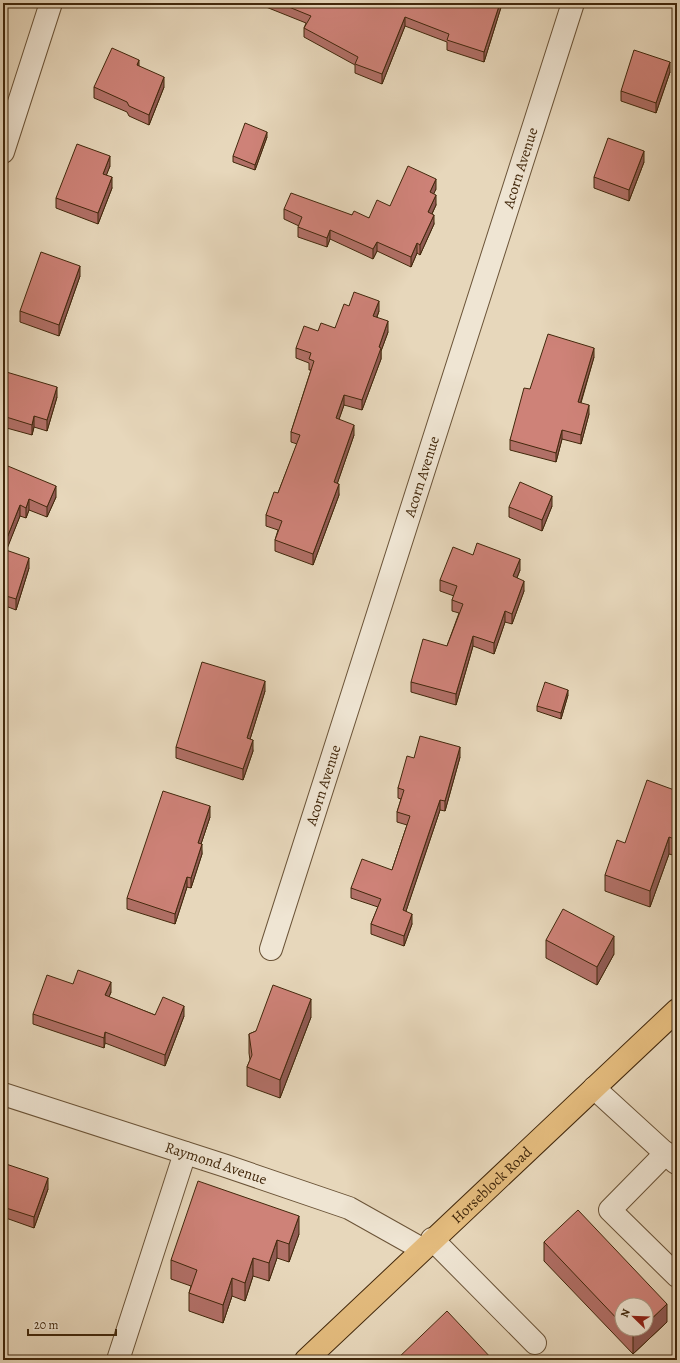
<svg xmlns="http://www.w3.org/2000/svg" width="680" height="1363" viewBox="0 0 680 1363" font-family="Alegreya,serif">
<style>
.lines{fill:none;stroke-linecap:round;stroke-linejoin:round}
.minor-casing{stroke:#6b5438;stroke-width:24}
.major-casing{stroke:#42280c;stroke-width:24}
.minor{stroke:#efe5d3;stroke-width:22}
.major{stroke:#e4bc7e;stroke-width:22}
.wall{fill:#b17067;stroke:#42280c;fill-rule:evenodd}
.shaded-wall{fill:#905b54;stroke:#42280c}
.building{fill:#ce8278;stroke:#42280c}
.labels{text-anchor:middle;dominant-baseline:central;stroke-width:3;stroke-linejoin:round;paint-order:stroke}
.street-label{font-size:15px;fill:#42280c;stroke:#efe5d3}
</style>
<rect width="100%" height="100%" fill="#e7d7bb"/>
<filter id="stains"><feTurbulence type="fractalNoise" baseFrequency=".005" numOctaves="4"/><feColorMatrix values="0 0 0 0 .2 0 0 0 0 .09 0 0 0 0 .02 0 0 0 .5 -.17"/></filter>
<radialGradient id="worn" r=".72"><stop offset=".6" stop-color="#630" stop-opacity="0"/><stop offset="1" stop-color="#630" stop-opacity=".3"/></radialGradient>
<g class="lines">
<defs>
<g id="minor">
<path d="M3,152l48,-149"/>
<path id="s1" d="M271,949l302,-946"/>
<path d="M594,1088l82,75"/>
<path id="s2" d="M3,1094l223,72 123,42 73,41"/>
<path d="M666,1153l-56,57 67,66"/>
<path d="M432,1239l103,104"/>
<path d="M118,1360l67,-207"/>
</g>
<g id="major">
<path id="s3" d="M306,1360l371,-350"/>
</g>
</defs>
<!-- minor casing -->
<use href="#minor" class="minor-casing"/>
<!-- major casing -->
<use href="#major" class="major-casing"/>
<!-- minor -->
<use href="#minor" class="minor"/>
<!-- major -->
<use href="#major" class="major"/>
</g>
<!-- wall -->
<path class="wall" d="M256,3h246v1l-18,58 -37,-12v-8l-42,-16 -23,58 -27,-11v-8l-51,-28v-9l2,-5z
M139,66l25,21 -15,38 -20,-9 -2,-4 -33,-14v-11z
M670,72l-14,41 -35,-12v-10z
M267,137l-12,33 -22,-8v-6z
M644,162l-15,39 -35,-13v-11z
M110,166l-4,9 6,13 -14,36 -42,-16v-10z
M436,189l-3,5 3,11 -4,9 2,10 -14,31 -3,-2 -6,14 -34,-16 -4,8 -43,-20 -3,8 -29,-10v-10l1,-1 -15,-7v-10l68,6 17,3 21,-12z
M80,276l-21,60 -39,-14v-11z
M349,306l30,5 -2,6 11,15 -7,19v8l-19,51 -18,-5 -5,14 15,16 -17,49 2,11 -26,70 -38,-14v-11l3,-10 -12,-4v-11l12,-22 19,-49 -6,-2v-10l20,-62h-2v-7l-13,-5v-10l22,-17 17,-3z
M594,357l-13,46 8,11 -8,30 -19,-5 -6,23 -46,-12v-10l20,-51z
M3,371l54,26 -10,34 -13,-4 -2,8 -29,-8z
M3,464l53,33 -9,20 -18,-7 -3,8 -6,-2 -14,34 23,18 -13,42 -13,-5z
M552,506l-10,25 -33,-14v-10z
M473,555l47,15 -3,8 7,13 -12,33 -7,-2 -11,32 -21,-8 -17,59 -45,-13v-10l36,-36 12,-33 -7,-2v-11l2,-4 -14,-5v-11z
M265,691l-15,48 3,12 -10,29 -67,-22v-11z
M568,695l-7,24 -24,-8v-5z
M460,757l-15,54 -5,-1 -34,101 6,13 -8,22 -33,-12v-10l7,-17 -27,-9v-10l41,-18 15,-45 -10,-3v-10l4,-13 -3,-1v-10l16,-30z
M677,791v65l-8,-2 -19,53 -45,-16v-16z
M210,817l-9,27 1,10 -11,34 -4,-1 -12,37 -48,-15v-11z
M546,940l68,14 -17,31 -51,-27z
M73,984l38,8 -2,5 46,18 29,1 -19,50 -60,-23 -1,5 -71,-24v-10z
M311,1017l-31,81 -33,-12v-19l3,-7 -1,-7v-19l7,-3z
M3,1163l45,26 -14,39 -31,-11z
M299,1234l-10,28 -12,-4 -8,23 -16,-5 -8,25 -13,-5 -9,27 -34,-12v-18l2,-7 -20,-7v-19z
M544,1242l123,80 -34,32 -89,-93zM622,1305l24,24h-24z"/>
<!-- shaded-wall -->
<path class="shaded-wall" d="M500,3h2v1l-18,58v-10z
M405,17v9l-23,58v-10z
M139,60v10l-2,-5z
M670,62v10l-14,41v-10z
M164,77v10l-15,38v-10z
M267,132v5l-12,33v-5z
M644,151v11l-15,39v-11z
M110,156v10l-7,18v-10z
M112,177v11l-14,36v-11z
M436,179v10l-6,13v-10z
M436,195v10l-8,17v-10z
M434,215v9l-14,31v-10z
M330,230v9l-3,8v-9z
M377,242v9l-4,8v-10z
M417,243v10l-6,14v-10z
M80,266v10l-21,60v-11z
M379,301v10l-6,16v-11z
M388,321v11l-7,19v8l-19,51v-10l17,-53z
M594,348v9l-16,54v-9z
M57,387v10l-10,34v-11z
M344,395v10l-8,23v-10z
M589,405v9l-8,30v-9z
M34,416v11l-2,8v-10z
M354,425v10l-20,58v-11z
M562,430v9l-6,23v-9z
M339,484v11l-26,70v-11z
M56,486v11l-9,20v-10z
M552,496v10l-10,25v-11z
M29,499v11l-3,8v-10z
M20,505v11l-17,43v-11z
M29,558v10l-13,42v-11z
M520,559v11l-7,17v-11z
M524,581v10l-12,33v-10z
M505,611v11l-11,32v-11z
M473,636v10l-17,59v-11z
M265,681v10l-18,58v-11z
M568,690v5l-7,24v-6z
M253,740v11l-10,29v-11z
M460,747v10l-15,54v-10z
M440,800v10l-37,110v-10z
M210,806v11l-12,36v-10z
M669,837v17l-19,53v-16z
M202,844v10l-11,34v-10z
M187,877v10l-12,37v-10z
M412,914v10l-8,22v-10z
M614,936v18l-17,31v-18z
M6,958v10l-3,10v-10z
M111,982v10l-6,14v-11z
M311,999v18l-31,81v-18z
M184,1006v10l-19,50v-11z
M105,1032v11l-1,5v-10z
M48,1178v11l-14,39v-11z
M299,1216v18l-10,28v-18z
M277,1240v18l-8,23v-18z
M253,1258v18l-8,25v-18z
M232,1278v18l-9,27v-18z
M667,1304v18l-34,32v-18l7,-7h6v-5z"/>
<!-- building -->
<path class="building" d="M279,3h221l-16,49 -37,-12 2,-6 -44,-17 -23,57 -27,-10 3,-7 -54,-29 7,-12z
M112,48l27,12 -2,5 27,12 -15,38 -20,-9 -2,-4 -33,-15z
M634,50l36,12 -14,41 -35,-12z
M245,123l22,9 -12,33 -22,-9z
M608,138l36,13 -15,39 -35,-13z
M77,144l33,12 -7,18 9,3 -14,36 -42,-15z
M408,166l28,13 -6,13 6,3 -8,17 6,3 -14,30 -3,-2 -6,14 -34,-15 -4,7 -43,-19 -3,8 -29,-11 4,-10 -18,-8 7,-16 61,22 2,-4 15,7 8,-18 13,6z
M41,252l39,14 -21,59 -39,-14z
M354,292l25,9 -6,15 15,5 -9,26 2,1 -19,52 -18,-5 -8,23 18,7 -20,57 5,2 -26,70 -38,-14 7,-19 -16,-6 8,-23 4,1 22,-58 -9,-3 23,-71 -5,-2 2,-6 -15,-5 8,-22 14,5 3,-8 14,5 9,-24 5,2z
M548,334l46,14 -16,54 11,3 -8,30 -19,-5 -6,23 -46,-13 14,-52 6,1z
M3,371l54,16 -10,33 -13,-4 -2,9 -29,-9z
M3,464l53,22 -9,21 -18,-8 -3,9 -6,-3 -17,43z
M520,482l32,14 -10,24 -33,-13z
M477,543l43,16 -7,17 11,5 -12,33 -7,-3 -11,32 -21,-7 -17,58 -45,-12 12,-43 24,7 16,-42 -11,-4 5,-14 -17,-6 13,-33 20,8z
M3,549l26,9 -13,41 -13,-4z
M202,662l63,19 -18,57 6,2 -10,29 -67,-22z
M545,682l23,8 -7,23 -24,-7z
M420,736l40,11 -15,54 -5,-1 -37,110 9,4 -8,22 -33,-12 10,-25 -30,-11 11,-29 30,11 18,-54 -13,-4 7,-22 -6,-2 9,-32 7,2z
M647,780l30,11v49l-8,-3 -19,54 -45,-16 12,-35 8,3z
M163,791l47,15 -12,37 4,1 -11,34 -4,-1 -12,37 -48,-16z
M563,909l51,27 -17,31 -51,-27z
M3,956l3,2 -3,10z
M78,970l33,12 -6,13 50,20 8,-18 21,9 -19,49 -60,-23 -1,6 -71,-24 14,-39 26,9z
M273,985l38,14 -31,81 -33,-13 5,-12 -3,-21 7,-3z
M3,1163l45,15 -14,39 -31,-10z
M198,1181l101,35 -10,28 -12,-4 -8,23 -16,-5 -8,25 -13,-5 -9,27 -34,-12 8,-23 -26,-10z
M578,1210l89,94 -21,20v-19h-24v19l-78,-82z
M447,1311l46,49h-97z
M627,1329h13l-7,7z"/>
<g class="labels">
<!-- street labels -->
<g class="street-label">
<text stroke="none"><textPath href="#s1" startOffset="820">Acorn Avenue</textPath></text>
<text stroke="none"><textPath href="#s1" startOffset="496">Acorn Avenue</textPath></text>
<text stroke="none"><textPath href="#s1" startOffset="172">Acorn Avenue</textPath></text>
<text stroke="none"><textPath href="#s2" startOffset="224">Raymond Avenue</textPath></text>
<text stroke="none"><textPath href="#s3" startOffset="255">Horseblock Road</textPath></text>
</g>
</g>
<!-- margin -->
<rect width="680" height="1363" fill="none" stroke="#e7d7bb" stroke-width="16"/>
<rect x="4" y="4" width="672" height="1355" fill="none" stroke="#42280c" stroke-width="2"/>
<rect x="8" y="8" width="664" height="1347" fill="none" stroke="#42280c"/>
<!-- north arrow -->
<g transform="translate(634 1317) rotate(293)"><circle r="19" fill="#efe5d3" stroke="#aa9983"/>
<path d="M0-3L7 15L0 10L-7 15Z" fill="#8f2418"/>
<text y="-6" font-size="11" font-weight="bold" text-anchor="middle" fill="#42280c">N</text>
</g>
<!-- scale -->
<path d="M28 1329v6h88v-6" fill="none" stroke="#42280c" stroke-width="2"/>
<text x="34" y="1329" font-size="12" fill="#42280c" stroke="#efe5d3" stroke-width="3" paint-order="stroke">20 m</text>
<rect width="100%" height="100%" filter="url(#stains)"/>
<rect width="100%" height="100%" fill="url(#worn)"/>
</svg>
